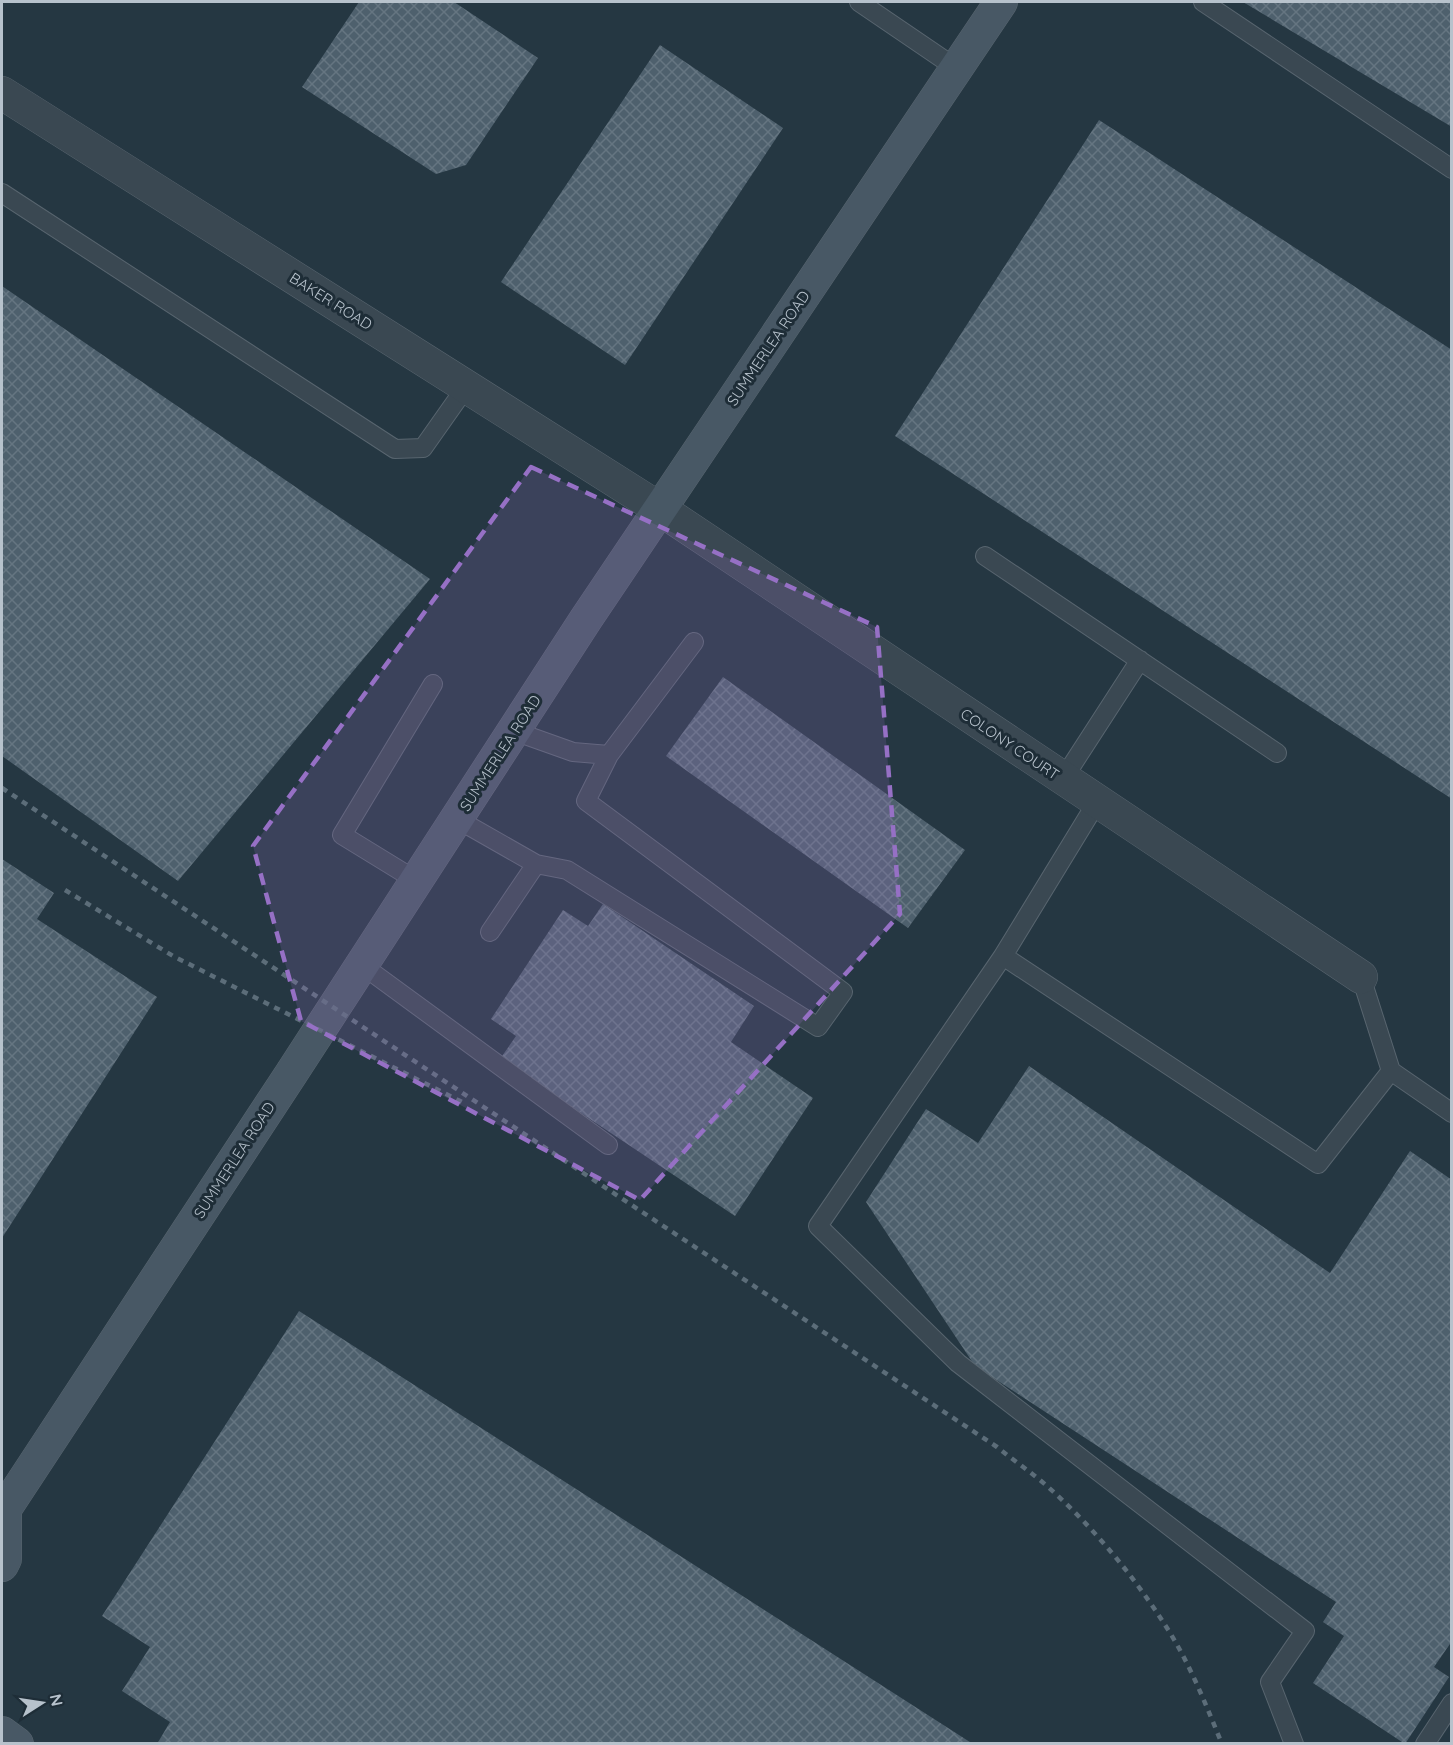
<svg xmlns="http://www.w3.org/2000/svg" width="1453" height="1745" viewBox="0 0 1453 1745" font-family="Quicksand,sans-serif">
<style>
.building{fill:url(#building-cross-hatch)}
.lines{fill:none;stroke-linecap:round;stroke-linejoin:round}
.lane-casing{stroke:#58656f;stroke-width:20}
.street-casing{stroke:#58656f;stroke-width:34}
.secondary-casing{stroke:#58656f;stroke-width:34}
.lane{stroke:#3a4852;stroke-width:18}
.street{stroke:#3a4852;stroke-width:33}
.secondary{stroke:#485865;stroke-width:33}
.rail{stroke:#5c6d79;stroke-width:4.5;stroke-dasharray:6 6;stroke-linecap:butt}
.marked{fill:#9670c5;fill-opacity:0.2;stroke:#9670c5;stroke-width:4.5;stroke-dasharray:12 8;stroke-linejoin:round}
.labels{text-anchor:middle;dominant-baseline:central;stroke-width:6;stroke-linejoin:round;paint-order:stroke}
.street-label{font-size:15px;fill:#b7c2cc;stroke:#1e2d37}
</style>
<defs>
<pattern id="building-cross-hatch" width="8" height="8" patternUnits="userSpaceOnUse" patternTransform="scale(1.5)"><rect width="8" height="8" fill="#4e606d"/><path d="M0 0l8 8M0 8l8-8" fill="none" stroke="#657581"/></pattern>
</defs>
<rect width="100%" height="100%" fill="#253742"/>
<!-- building -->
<path class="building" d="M359,2h95l84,56 -72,107 -30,9 -134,-87z
M1243,2h209v125z
M660,45l123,83 -158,237 -124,-83z
M1099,120l353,230v449l-557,-363z
M2,286l428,293 -252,302 -176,-125z
M723,677l242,173 -57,78 -242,-172z
M2,859l52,34 -17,26 120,78 -155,241z
M603,904l151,102 -23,36 82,56 -78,118 -235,-157 16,-23 -25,-17 72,-109 25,16z
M1029,1066l301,207 80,-122 42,29v461l-18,26 15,10 -44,67 -92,-61 31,-47 -21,-14 13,-20 -361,-236 -109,-164 60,-93 52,34z
M299,1311l674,433h-816l13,-22 -48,-31 28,-44 -48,-31z"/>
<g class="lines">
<defs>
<path id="lane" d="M859,2l97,66
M1203,2l249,167
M2,193l393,256 28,-1 43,-61
M985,556l292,197
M514,731l59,21 36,3 85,-113
M1063,779l77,-119
M457,819l79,45 31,6 251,157 25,-35 -257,-191 23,-46
M417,881l-75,-46 91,-151
M490,932l46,-68
M1003,956l94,-154
M362,965l246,180
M1361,977l30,94 61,42
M1294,1744l-24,-62 35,-51 -347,-268 -140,-137 185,-270 315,208 73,-93
M1425,1744l27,-41"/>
<path id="street" d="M2,93l658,416 701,468"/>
<path id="secondary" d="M2,1565l3,-6v-50l286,-435 295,-455 415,-617
M2,1733l15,11"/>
</defs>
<!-- lane casing -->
<use href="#lane" class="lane-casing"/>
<!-- street casing -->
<use href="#street" class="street-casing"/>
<!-- secondary casing -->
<use href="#secondary" class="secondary-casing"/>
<!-- lane -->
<use href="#lane" class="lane"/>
<!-- street -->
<use href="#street" class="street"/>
<!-- secondary -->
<use href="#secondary" class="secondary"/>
<!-- rail -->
<path class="rail" d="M2,788l995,659c16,13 34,25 50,39 46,41 87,90 120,142 23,36 39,77 55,116
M65,890l108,66 289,146"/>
</g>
<!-- marked area -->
<path class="marked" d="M531,467l346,160 23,287 -260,286 -339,-179 -48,-175z"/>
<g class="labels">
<!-- street labels -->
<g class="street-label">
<text transform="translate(331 301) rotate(32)">BAKER ROAD</text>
<text transform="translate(768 348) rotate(-56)">SUMMERLEA ROAD</text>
<text transform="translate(1010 744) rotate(34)">COLONY COURT</text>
<text transform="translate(500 753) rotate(-57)">SUMMERLEA ROAD</text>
<text transform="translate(234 1160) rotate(-57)">SUMMERLEA ROAD</text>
</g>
</g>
<!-- border -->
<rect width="1453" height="1745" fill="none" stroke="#b7c2cc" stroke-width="6"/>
<!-- north arrow -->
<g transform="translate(42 1703) rotate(78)" stroke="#1e2d37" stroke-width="4.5" paint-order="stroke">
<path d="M0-4.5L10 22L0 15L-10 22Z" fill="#b7c2cc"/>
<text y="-9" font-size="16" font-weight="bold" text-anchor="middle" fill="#b7c2cc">N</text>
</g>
</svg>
